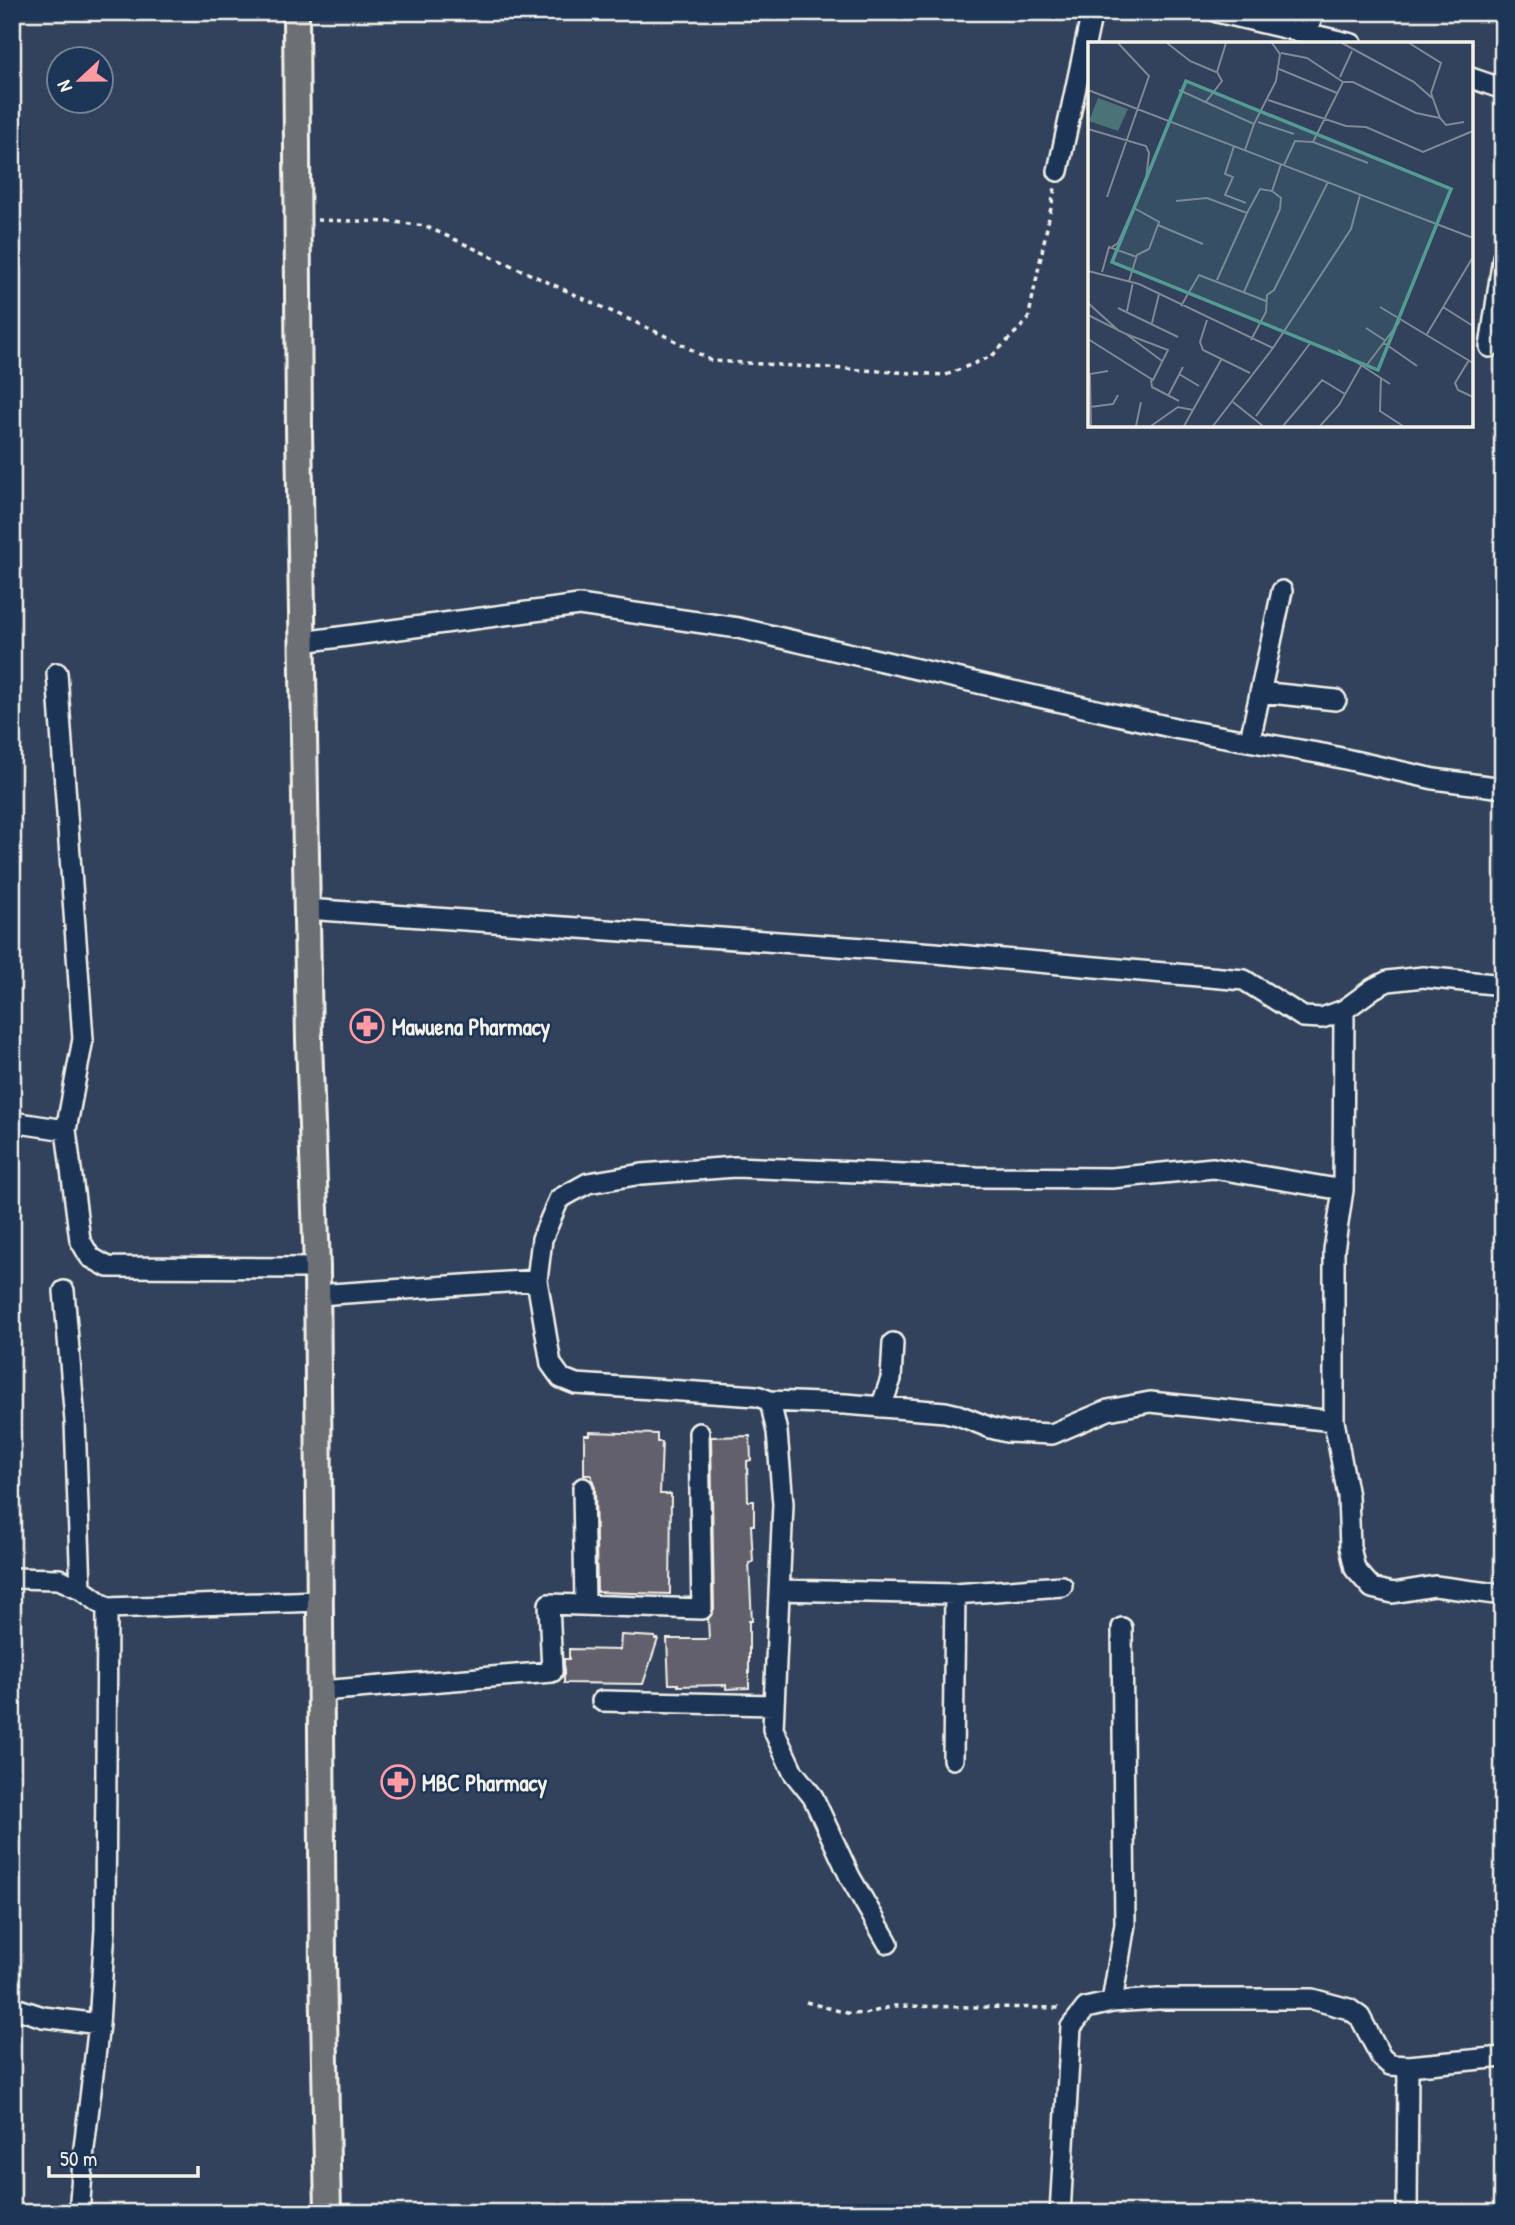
<svg xmlns="http://www.w3.org/2000/svg" width="1515" height="2225" viewBox="0 0 1515 2225" font-family="'Patrick Hand',sans-serif">
<style>
.building{fill:#62616c;stroke:#f4f1e8;stroke-width:2}
.lines{fill:none;stroke-linecap:round;stroke-linejoin:round}
.minor-casing{stroke:#f4f1e8;stroke-width:24}
.major-casing{stroke:#f4f1e8;stroke-width:30}
.path{stroke:#f4f1e8;stroke-width:3.5;stroke-dasharray:5 5;stroke-linecap:butt}
.minor{stroke:#1d3557;stroke-width:19}
.major{stroke:#6c6f75;stroke-width:24}
.labels{text-anchor:middle;dominant-baseline:central;stroke-width:5;stroke-linejoin:round;paint-order:stroke}
.poi-label{font-size:23px;font-weight:bold;fill:#f4f1e8;stroke:#1d3557;text-anchor:start}
.inset-road{fill:none;stroke:#808895;stroke-width:2}
.view{fill:#549b93;fill-opacity:0.15;stroke:#549b93;stroke-width:3.5}
.inset-edge{fill:none;stroke:#f4f1e8;stroke-width:3.5}
</style>
<rect width="100%" height="100%" fill="#32425d"/>
<filter id="ink" filterUnits="userSpaceOnUse"><feTurbulence type="fractalNoise" baseFrequency=".0143" numOctaves="2"/><feDisplacementMap in="SourceGraphic" scale="14" xChannelSelector="R" yChannelSelector="G"/><feConvolveMatrix kernelMatrix="1 2 1 2 8 2 1 2 1" color-interpolation-filters="sRGB"/></filter>
<g filter="url(#ink)">
<!-- building -->
<path class="building" d="M589,1432l68,2v8h5l-2,52h11l-1,100 -73,-2 -2,-104 -4,-13h-7v-40h5z
M750,1436l1,24 -4,1 1,40h6v24h-3l2,37 -4,1 3,58h-3v67l-23,1v-4l-48,1v-2h-9l-2,-45h42l-1,-20 6,-10 -3,-172z
M621,1635l34,2v2h3l-15,45 -79,-1v-24h5v-10l51,1z"/>
<g class="lines">
<defs>
<path id="minor" d="M1217,12l135,32
M1308,32l5,-20
M1471,78l32,11
M1058,171l34,-159
M1490,347l13,-90
M302,642l277,-37 159,23 441,101 144,25 111,25 69,9
M57,673l26,366 -17,91
M1260,692l76,8
M1250,740l32,-149
M306,909l629,44 309,27 59,37 19,1 22,-8 30,-22 14,-7 35,-4 80,8
M1344,1010l-1,180 -9,60v171l14,75 2,51 5,22 17,19 21,5 42,-7 68,9
M12,1122l54,8 14,110 10,17 18,10 209,1
M537,1280l5,-41 17,-40 29,-16 54,-9 93,-7 242,10 135,1 101,-10 130,22
M64,1291l11,130 6,168
M317,1295l220,-15 14,84 10,14 15,6 181,12 13,5 7,31 6,72 -10,225 20,43 20,25 37,80 38,66
M770,1401l75,3 100,8 13,3 33,13 16,4 45,2 56,-24 42,-8 184,19
M881,1407l10,-28 2,-36
M583,1488l2,117
M12,1578l47,1 22,10 26,19
M779,1590l176,4 107,-8
M321,1691l231,-19 -3,-68 153,5 -3,-176
M602,1701l172,4
M953,1759l2,-165
M1112,2002l13,-78 -3,-296
M12,2007l31,10 56,7
M79,2213l5,-65 15,-124 6,-95 2,-321 213,-7
M1060,2213l11,-186 15,-19 26,-6 46,-3h154l37,10 11,8 21,40 9,8 18,1 95,-9
M1407,2213l1,-147"/>
<path id="major" d="M296,12l3,417 10,611 8,228 6,696 5,249"/>
</defs>
<!-- minor casing -->
<use href="#minor" class="minor-casing"/>
<!-- major casing -->
<use href="#major" class="major-casing"/>
<!-- path -->
<path class="path" d="M317,220l78,2 30,4 249,114 38,21 234,14 46,-19 36,-36 27,-132
M806,2002l41,11 18,1 29,-8 169,2"/>
<!-- minor -->
<use href="#minor" class="minor"/>
<!-- major -->
<use href="#major" class="major"/>
</g>
</g>
<!-- icons -->
<defs>
<symbol id="pharmacy-ring" viewBox="-11 -11 22 22"><circle r="9.5" fill="#1d3557" stroke="#ff9aa2" stroke-width="1.5"/><path d="M-2-6h4v4h4v4h-4v4h-4v-4h-4v-4h4Z" fill="#ff9aa2"/></symbol>
</defs>
<g fill-rule="evenodd">
<use href="#pharmacy-ring" x="348" y="1007" width="38" height="38"/>
<use href="#pharmacy-ring" x="379" y="1763" width="38" height="38"/>
</g>
<g class="labels">
<!-- poi labels -->
<g class="poi-label">
<text x="392" y="1026">Mawuena Pharmacy</text>
<text x="422" y="1782">MBC Pharmacy</text>
</g>
</g>
<!-- overview -->
<g transform="translate(1088 42)">
<rect width="385" height="385" fill="#32425d"/>
<path d="M10,56l30,11 -10,22 -29,-10z" fill="#4b7276"/>
<path class="inset-road" d="M79,1l23,18 26,11M254,1l72,39 18,16M321,1l32,20 -10,30 9,25 6,7 18,-3M193,11l26,5 36,24M191,27l58,24M252,35l12,-26M255,40h10l63,31 24,5M0,48l385,148M91,48l75,34 -9,26M180,58l78,26 20,1 57,25 50,-21M117,61l17,-22 -5,-9 9,-29M170,80l36,12M166,82l22,-43 4,-27 -8,-11M0,87l58,17 3,7 -3,27 -28,63 -6,4M225,100l55,21M146,104l-9,28 8,3 -8,18 21,8M196,123l11,-24 18,1 30,-60M19,155l42,-121 -31,-33M88,159l31,-3 40,15 13,-24 12,2 9,-27M70,183l45,19M0,229l51,13 134,64 78,-119 9,-34M14,230l7,-25 28,10M129,238l30,-67M41,239l8,-26 12,-6 10,-27 -25,-14M156,250l36,-83 1,-11 -9,-7M0,261l31,28M93,264l18,-31 67,26M292,265l93,56M355,265l30,19M30,266l60,29M39,269l6,-29M0,273l38,19 36,27M119,278l-7,22 3,8 47,23M64,281l7,-29M278,286l20,13M339,292l46,-77M0,297l65,41 15,-30 -42,-16M163,298l15,-28 1,-17 7,-5 54,-108M296,301l33,23M250,308l52,34M381,318l-14,23 3,7 15,7M278,324l34,-45M91,332l20,12M293,335l-1,34 23,15M63,338l1,7 27,14M80,354l15,-29M145,360l30,24M2,365l23,-3 5,-9M168,374l55,-74M3,384l-1,-52 18,-3M48,384l5,-24M63,384l27,-19 15,3M96,384l37,-66M125,384l60,-78M195,384l39,-46 23,14M232,384l19,-21 22,-39"/>
<path class="view" d="M98,39l265,108 -73,181 -266,-108z"/>
<rect width="385" height="385" class="inset-edge"/>
</g>
<!-- margin -->
<rect width="1515" height="2225" fill="none" stroke="#1d3557" stroke-width="42"/>
<rect x="21" y="21" width="1473" height="2183" fill="none" stroke="#f4f1e8" stroke-width="2.5" filter="url(#ink)"/>
<!-- north arrow -->
<g transform="translate(80 80) rotate(248)"><circle r="33" fill="#1d3557" stroke="#738091" stroke-width="2"/>
<path d="M0-5L12 26L0 18L-12 26Z" fill="#ff9aa2"/>
<text y="-10" font-size="19" font-weight="bold" text-anchor="middle" fill="#f4f1e8">N</text>
</g>
<!-- scale -->
<path d="M49 2166v10h149v-10" fill="none" stroke="#f4f1e8" stroke-width="3.5"/>
<text x="60" y="2166" font-size="21" fill="#f4f1e8" stroke="#1d3557" stroke-width="5" paint-order="stroke">50 m</text>
</svg>
